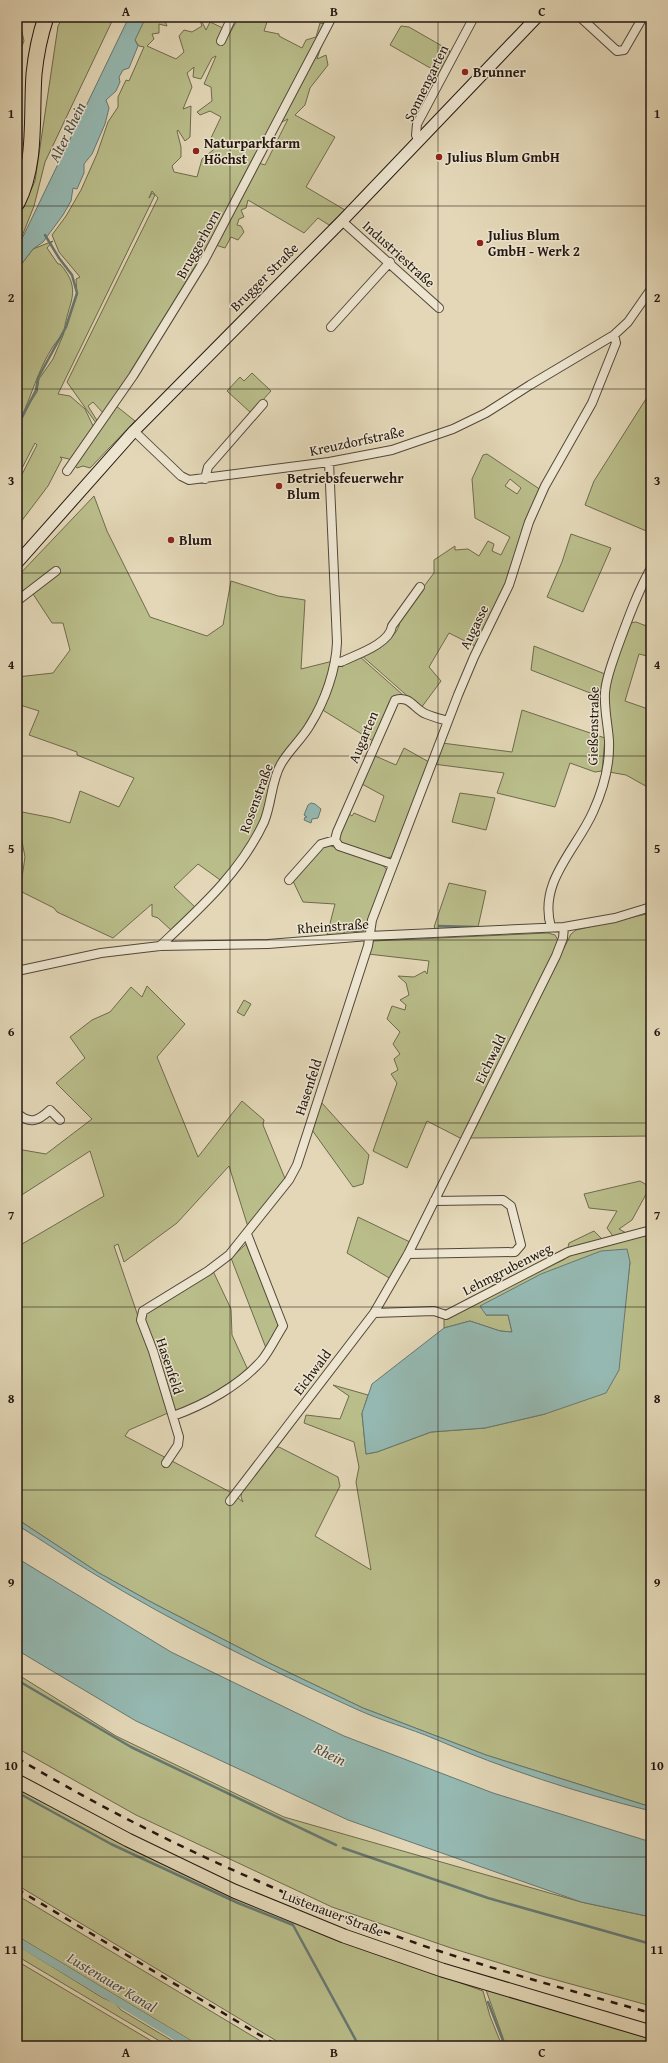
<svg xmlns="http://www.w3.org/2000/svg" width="668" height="2063" viewBox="0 0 668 2063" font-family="'Gentium Book Plus',serif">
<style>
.green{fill:#b9bd8a;stroke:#6e6a4d;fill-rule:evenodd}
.water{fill:#95b9b2;stroke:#677871}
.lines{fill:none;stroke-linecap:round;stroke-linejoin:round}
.stream{stroke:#677871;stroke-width:2.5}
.canal{stroke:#95b9b2;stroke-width:8}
.street-casing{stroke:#53473a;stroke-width:10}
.secondary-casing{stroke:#231710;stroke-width:13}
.primary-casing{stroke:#231710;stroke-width:15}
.highway-casing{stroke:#231710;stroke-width:17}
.street{stroke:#ede5d0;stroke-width:8}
.secondary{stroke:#ede5d0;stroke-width:11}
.primary{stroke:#e3d7b7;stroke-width:13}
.highway{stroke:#e3d7b7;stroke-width:15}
.rail{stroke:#231710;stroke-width:2.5;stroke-dasharray:7 7;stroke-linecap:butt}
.grid{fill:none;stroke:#231710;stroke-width:1;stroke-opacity:0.55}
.poi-dot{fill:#8f2418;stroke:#ede5d0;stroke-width:1.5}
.labels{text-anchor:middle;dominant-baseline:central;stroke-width:3;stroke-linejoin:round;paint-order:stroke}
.poi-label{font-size:14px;font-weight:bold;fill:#231710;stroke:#ede5d0;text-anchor:start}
.street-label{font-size:14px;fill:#231710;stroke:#ede5d0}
.water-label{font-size:15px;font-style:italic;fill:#4b5049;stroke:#ede5d0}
.neatline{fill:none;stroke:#231710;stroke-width:1.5}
.grid-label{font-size:13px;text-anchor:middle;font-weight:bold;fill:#231710}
</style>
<rect width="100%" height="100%" fill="#e3d7b7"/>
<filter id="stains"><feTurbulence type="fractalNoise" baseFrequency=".005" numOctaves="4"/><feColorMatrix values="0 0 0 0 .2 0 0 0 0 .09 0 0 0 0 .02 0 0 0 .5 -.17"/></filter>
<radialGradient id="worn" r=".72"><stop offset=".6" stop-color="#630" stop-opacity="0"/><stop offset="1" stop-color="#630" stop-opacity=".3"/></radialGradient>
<!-- green -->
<path class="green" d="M63,17h51l-69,145 -11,44 -17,43v-32l6,-9 12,-27 23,-155z
M146,17h30l-11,4 2,5 -8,-2v9l-7,1 2,5 -7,7 29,13 8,-7 -5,-16 5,-6 8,2 10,-6 -3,-8 -3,-1h7l-1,5 4,8 4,-8 15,7 -7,15 5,1 16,-28h17l3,3 8,2 -3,9 15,3v2l23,12 4,-8 10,-3 4,-14 9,2 -9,11 1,11 -4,12 9,-4 2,10 -18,23 -5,17 -10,10 40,22 -29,50 39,23 -16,15 -11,-7 -14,15 -56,-33 -2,8 -5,2 3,7 -5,2 -2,6 4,1 3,6 -6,8 -7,-3 -6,11 -16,-5 -78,131 -27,40 -11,-12 -5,4 10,16 -2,1 -29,-41 91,-184 -6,-7 -3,7 3,-5 3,2 -97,199 12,2 15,13 11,23 19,-27 20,16 -45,47 -7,-2 -6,2 -8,-9 -9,-2 2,2 -14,27 -31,41v-43l20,-39 -2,-2 -18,35v-49l8,-19 12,-18 2,-13 14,-20 11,-26c-24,24 -31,63 -47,93v-156l16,-21 20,-8 -6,7 11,16h2c24,27 7,39 4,68l13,-37 -1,-16 4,-2 -21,-25 -7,-17 14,-19 15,-26 16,-36 11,-32 10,-15v-10l8,-17 3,1 15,-34 -5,-1 -5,-7zM216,56l-12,28 7,3 1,14 -15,11 3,3 10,-4 11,6 -11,23 7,3 1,3 -16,13 -5,18 -23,-5 -2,-6 9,-9v-10l-4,-16 1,-1 7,11 5,-4 1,-31 -8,3 9,-22 -5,-14 7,-6 -1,10 8,2 11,-21zM288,119l-23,46 -6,-2 -19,20 12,-23 3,1 21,-36z
M401,26l8,1 40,23 1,3 -11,20 -49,-28z
M21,27l3,14 -7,18v-30z
M252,373l19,18 -20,22 -24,-22 13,-14 4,4z
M651,391v142l-66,-28 9,-24z
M487,454l54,36 -27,77 -39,79 -26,-13 -20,34 12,14 -20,27 -60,-53c16,-7 40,-18 39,-37l34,-45v-13l21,-14v4l13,-1 11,7 9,-15 6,3 -2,7 9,4 9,-18 -35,-19 -3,-39 11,-24zM510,479l11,9 -4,6 -12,-8z
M94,496l13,35 43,86 57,19 16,-11 8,-44 47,15 27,4 -4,69 32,-8 -18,50 -9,15 -12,15 -38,92 -33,49 -25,-18 -24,23 22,21 -24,23 -14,-13 -6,-2v-12l-39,34 -56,-26 -3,-4 -34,-17 5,-34 -8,-41v-5l36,7 17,5 10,-32 39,16 15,-29 -57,-23v-3l-48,-17 10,-24 -22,-7v-27l36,-4 17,-23 -7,-27h-11l-19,-29 26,-23 -2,-4 -40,31v-21z
M571,534l40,14 -28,64 -36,-15 15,-35z
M651,621v36l-12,-3 -14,47 26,9v79l-25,-14 -17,-3 -1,-75 3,-20 19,-54 6,-1 13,5z
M534,646l71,28 -3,10 1,14 -72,-28z
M359,656l44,39 -11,3 -3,5 -16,38 -52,-32 16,-41 3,-4z
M522,710l83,28 -3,33 -7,1 -25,-9 -15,44 -58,-14 7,-20 -71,-9 9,-21 70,9z
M404,748l25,14 -35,92 -3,3 -4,1 -45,-15 -4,-5 10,-25 4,3 2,-3 21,9 9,-26 -22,-12 11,-29 23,10z
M460,793l35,5 -9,32 -34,-8z
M325,845l6,1 50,17 6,7 -23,61 -20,1v2l-17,1 8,-31 -32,-2 -10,-21c5,-6 10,-11 15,-16 7,-7 9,-15 17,-20z
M449,883l37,8 -8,36 -42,2 -2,-2z
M651,913v119l-2,2 2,6v15l-5,5 5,18v58l-181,2 101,-204 5,-4z
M548,933l7,2 3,5v5l-96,194 -35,-18 -20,47 -34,-17 24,-68 -6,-9 7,-4 -4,-11 6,-5 -7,-10 7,-12 -13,-13 5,-13 13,4 1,-5 -6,-5 9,-5 -3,-12 -8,-7 16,1 11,-6 2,3 2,-13 -61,-7 5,-13z
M147,986l38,38 -28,33 41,100 44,-56 22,19 -1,5 23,56 -38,46 -19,-61 -52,57 -53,39 -6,-18 -4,2 39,114 15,53 -39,17 -4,6 107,57 11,9 -2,-5 1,-8 32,-41 5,-1 59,30 2,9 -25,50 56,34 -15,-88 3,-15 -5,-25 -50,-19 2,-8 34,4 9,-23 -16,-11 35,10 -6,19 4,40 11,-2 54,-20 54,-4 60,-14 80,-108 5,-44 -144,53h22l4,17 -12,-1 -30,-10 -26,7v-9l29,-17 20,-17 12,2 60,-28 4,-16 25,-12 14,14 7,-6 -8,-11 10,-17 -28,-3 -5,-14 56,-13 10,6 -18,33 -13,9 9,5 23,-2v575l-165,-52 -123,-47 -94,-45 -118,-61 -52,-29 -82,-54v-272l87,-51 -14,-45 -73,47v-49l29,5 46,-35 -36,-36 29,-25 -15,-21 22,-17 18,-8 21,-25 11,10z
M244,1000l7,4 -7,12 -7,-4z
M321,1102l48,53 -6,29 -10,3 -41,-57z
M358,1217l52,25 -19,37 -44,-26z
M246,1244l32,77 -1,9 -11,18 -35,-90z
M213,1271l18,38 1,26 16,35 -43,29 -30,13 -32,-92 5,-9z
M17,1674l99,62 168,81 297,85 70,15v89l-113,-31 -87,-27 -119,-41 -196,-92 -119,-67z
M17,1784l347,164 119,43 7,25 12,30h-217l-268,-161z
M17,1895l252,151h-69l-183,-110z
M17,1945l86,53 12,5 6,7 60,36h-13l-151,-90z
M17,1961l143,85h-143z
M486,1990l165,46v10h-145z"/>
<!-- water -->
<path class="water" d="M129,17h17l-11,23 3,6 -9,22 -6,2 -4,7 1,5 -4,9 -10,9 3,8 -4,16 -13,30 -8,10v9l-7,16 -4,-1 -2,13 -8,14 -20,27 -10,7 -16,21v-21z
M311,803l4,1 6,5 -3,9 -6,1 -1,4 -7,-3 1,-3h2l-3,-2 4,-10z
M627,1249l3,13 -11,108 -13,23 -61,21 -60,14 -54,4 -54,20 -11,2 -4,-41 10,-29 72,-56 26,-7 30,10 12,1 -4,-17h-22l-6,-9 61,-32 60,-23z
M17,1519l82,54 52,29 118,61 94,45 123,47 165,52v4c-73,-18 -147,-42 -216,-72 -26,-11 -53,-18 -79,-30 -90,-41 -181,-85 -265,-137 -25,-15 -49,-32 -74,-47z
M17,1558l154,94 173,84 149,57 158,49v75l-70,-15 -233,-82 -212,-99 -119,-71z"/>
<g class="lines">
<!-- stream -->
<path class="stream" d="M17,427l19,-37 2,-12 28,-51 11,-34 -5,-18 -13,-17 -14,-23
M439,926l38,1
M17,1680l114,67 205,98
M22,1795l89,49 127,59 55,22 66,121
M343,1848l145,50 163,46
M488,2002l17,44"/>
<!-- canal -->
<path class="canal" d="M650,1641l1,-1
M17,1941l175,105"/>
<defs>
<path id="street" d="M580,17l37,34 7,-1 19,-33
M221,41l11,-24
M418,140l-2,-5 1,-11 57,-107
M342,221l97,87
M331,327l59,-65
M134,431l47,45 8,4 140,-18 63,-12 61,-21 33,-16 44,-28 84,-50 14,-13 23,-33
M67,471l66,-95 71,-115 128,-244
M205,479l3,-12 55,-63
M17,601l39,-30
M336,661l5,1c14,-7 49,-18 51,-36l28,-39
M17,743v8
M392,864l-53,-18 -4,-6 2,-8 58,-132c15,-5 19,9 31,14 7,3 15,5 22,7
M289,880l32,-36 14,-4
M551,927c-13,-45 25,-77 42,-115 10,-22 17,-47 16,-71 -1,-16 -5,-32 -4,-48 1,-16 8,-32 13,-47 10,-27 19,-53 33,-78
M160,946c40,-38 80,-73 104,-124 8,-19 7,-41 17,-58 8,-14 21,-25 29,-39 15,-24 26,-55 27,-83l-8,-180
M17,971l84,-18 59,-7 108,-2 101,-8 195,-9 51,-9 36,-11
M17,1113c13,12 21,8 33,-3l10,10
M408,1254l107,-2 6,-7 -10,-39 -8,-6 -69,1
M374,1313l60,-2 12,4 122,-63 83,-22
M173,1416c31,-11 66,-30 89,-56 8,-10 14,-23 21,-34l-36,-92
M166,1463l12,-18 1,-8 -26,-86 -12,-31 2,-9 65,-40 21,-16 60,-75 8,-15 71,-219 4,-26 86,-225 16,-38 35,-72 20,-63 16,-36 47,-83 24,-60 -2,-8
M230,1501l144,-188 34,-59 148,-298 7,-18 1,-11"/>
<path id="secondary" d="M17,563l117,-132 208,-210 195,-204"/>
<path id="primary" d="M17,1781l111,59 106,51 110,45 98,34 209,62"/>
<path id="highway" d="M17,203c20,-40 14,-86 17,-129 2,-20 6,-39 12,-57"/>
</defs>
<!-- street casing -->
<use href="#street" class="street-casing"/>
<!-- secondary casing -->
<use href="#secondary" class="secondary-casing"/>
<!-- primary casing -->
<use href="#primary" class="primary-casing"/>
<!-- highway casing -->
<use href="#highway" class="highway-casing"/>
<!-- street -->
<use href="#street" class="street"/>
<!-- secondary -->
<use href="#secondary" class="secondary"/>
<!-- primary -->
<use href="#primary" class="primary"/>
<!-- highway -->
<use href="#highway" class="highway"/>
<!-- rail -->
<path class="rail" d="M17,1758c131,78 275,143 419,192 71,23 143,43 215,63
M17,1889l261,157"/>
</g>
<!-- grid -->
<path class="grid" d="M230,17v2029M438,17v2029M17,206h634M17,389h634M17,573h634M17,756h634M17,940h634M17,1123h634M17,1307h634M17,1490h634M17,1674h634M17,1857h634"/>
<!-- markers -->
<g class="poi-dot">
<circle cx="465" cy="72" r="4"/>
<circle cx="196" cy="151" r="4"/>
<circle cx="439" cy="157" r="4"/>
<circle cx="480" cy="243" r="4"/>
<circle cx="279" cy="486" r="4"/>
<circle cx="171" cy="540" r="4"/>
</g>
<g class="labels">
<!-- poi labels -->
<g class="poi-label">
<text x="473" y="72">Brunner</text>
<text x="204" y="143">Naturparkfarm<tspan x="204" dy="16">Höchst</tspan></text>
<text x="447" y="157">Julius Blum GmbH</text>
<text x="488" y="235">Julius Blum<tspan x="488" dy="16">GmbH - Werk 2</tspan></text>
<text x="287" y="478">Betriebsfeuerwehr<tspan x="287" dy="16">Blum</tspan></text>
<text x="179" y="540">Blum</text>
</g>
<!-- street labels -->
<g class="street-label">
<text transform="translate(426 83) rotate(-64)">Sonnengarten</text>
<text transform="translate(198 244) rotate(-61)">Bruggerhorn</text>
<text transform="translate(399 254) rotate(42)">Industriestraße</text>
<text transform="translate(264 277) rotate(-45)">Brugger Straße</text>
<text transform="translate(357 441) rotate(-12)">Kreuzdorfstraße</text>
<text transform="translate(474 627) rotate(-64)">Augasse</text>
<text transform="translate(593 726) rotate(-89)">Gießenstraße</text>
<text transform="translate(363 737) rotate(-67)">Augarten</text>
<text transform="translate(256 798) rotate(-70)">Rosenstraße</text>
<text transform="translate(333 926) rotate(-4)">Rheinstraße</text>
<text transform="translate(490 1059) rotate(-64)">Eichwald</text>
<text transform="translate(308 1087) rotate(-72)">Hasenfeld</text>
<text transform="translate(507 1269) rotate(-27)">Lehmgrubenweg</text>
<text transform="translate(170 1366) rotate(72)">Hasenfeld</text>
<text transform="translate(312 1372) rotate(-53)">Eichwald</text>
<text transform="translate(333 1913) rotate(21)">Lustenauer Straße</text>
</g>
<!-- water labels -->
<g class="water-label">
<text transform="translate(67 132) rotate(-64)">Alter Rhein</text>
<text transform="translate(330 1754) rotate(26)">Rhein</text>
<text transform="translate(112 1982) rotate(31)">Lustenauer Kanal</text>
</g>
</g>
<!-- margin -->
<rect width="668" height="2063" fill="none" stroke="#e3d7b7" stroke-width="44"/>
<rect x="22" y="22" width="624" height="2019" class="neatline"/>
<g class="grid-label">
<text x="126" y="16">A</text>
<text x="334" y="16">B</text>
<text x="542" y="16">C</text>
<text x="11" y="118">1</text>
<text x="657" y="118">1</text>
<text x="11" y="302">2</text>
<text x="657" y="302">2</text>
<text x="11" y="485">3</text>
<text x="657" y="485">3</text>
<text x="11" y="669">4</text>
<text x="657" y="669">4</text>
<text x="11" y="853">5</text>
<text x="657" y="853">5</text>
<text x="11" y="1036">6</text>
<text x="657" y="1036">6</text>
<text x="11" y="1220">7</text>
<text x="657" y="1220">7</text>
<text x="11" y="1403">8</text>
<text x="657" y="1403">8</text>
<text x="11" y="1587">9</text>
<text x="657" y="1587">9</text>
<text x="11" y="1770">10</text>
<text x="657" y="1770">10</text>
<text x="11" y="1954">11</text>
<text x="657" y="1954">11</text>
<text x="126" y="2057">A</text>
<text x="334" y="2057">B</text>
<text x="542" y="2057">C</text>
</g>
<rect width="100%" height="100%" filter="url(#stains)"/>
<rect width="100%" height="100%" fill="url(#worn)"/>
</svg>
